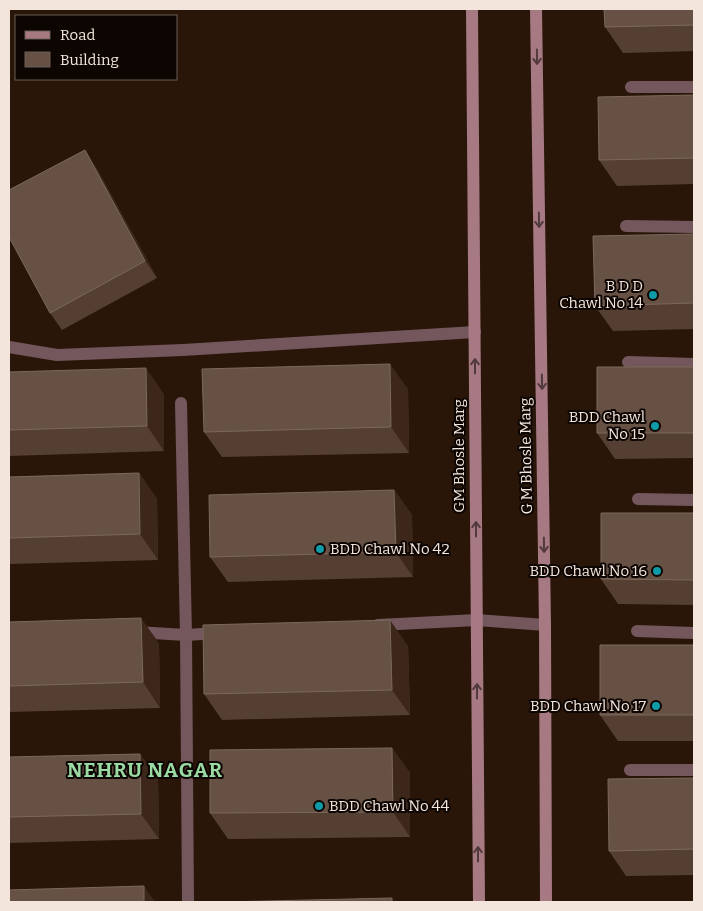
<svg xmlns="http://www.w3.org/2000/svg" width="703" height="911" viewBox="0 0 703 911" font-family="Bitter,serif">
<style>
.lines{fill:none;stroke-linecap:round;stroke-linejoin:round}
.street{stroke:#73575d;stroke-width:12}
.secondary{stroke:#a67983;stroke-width:12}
.wall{fill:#553f32}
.shaded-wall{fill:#3c271a}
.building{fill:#665144;stroke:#7c685c}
.oneway{stroke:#51393c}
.culture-dot{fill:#0f9aa8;stroke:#0c0502;stroke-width:2}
.labels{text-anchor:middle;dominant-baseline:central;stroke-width:4;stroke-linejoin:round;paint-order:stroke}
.poi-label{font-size:15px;fill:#f3e5dc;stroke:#0c0502;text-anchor:end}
.street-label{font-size:15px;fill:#f3e5dc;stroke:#0c0502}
.district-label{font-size:20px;font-weight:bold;letter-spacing:1px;fill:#99d9a2;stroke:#0c0502}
</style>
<rect width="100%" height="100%" fill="#291609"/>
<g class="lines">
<!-- street -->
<path class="street" d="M631,87h63
M626,226l68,1
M9,347l48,8 126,-5 292,-18
M628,362l66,2
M181,403l5,232 2,267
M638,499l56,1
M378,625l99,-5 68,5
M637,631l57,2
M136,632l50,3 32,-2
M630,770h64"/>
<!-- secondary -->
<path class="secondary" d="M472,9l7,893
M536,9l9,616 1,277"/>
</g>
<!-- wall -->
<path class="wall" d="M694,9v42l-71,2 -18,-26z
M694,95v89l-77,2 -18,-26z
M96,167l61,111 -95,52 -12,-17z
M694,234v95l-81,2 -18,-25z
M694,367v91l-79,1 -18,-26z
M9,372l155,22v57l-155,5z
M408,389l1,64 -187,4 -18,-25z
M139,473l18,26 1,61 -149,4v-87z
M394,490l18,25 1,62 -185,5 -18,-25z
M694,513v92l-76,-1 -17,-25z
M9,622l150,21 1,65 -151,4z
M694,645v96h-76l-18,-26z
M408,646l2,69 -188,5 -18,-26z
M392,748l18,25v64l-182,2 -18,-26z
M140,754l18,25 1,60 -150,4v-86z
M694,778v97l-68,1 -17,-25z"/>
<!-- shaded-wall -->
<path class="shaded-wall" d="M85,150l11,17 61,111 -12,-17z
M390,364l18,25 1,64 -18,-26z
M146,368l18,26v57l-17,-25z
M139,473l18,26 1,61 -18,-26z
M394,490l18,25 1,62 -17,-25z
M141,618l18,25 1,65 -17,-26z
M390,620l18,26 2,69 -18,-25z
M392,748l18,25v64l-17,-25z
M140,754l18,25 1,60 -18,-25z
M144,886l11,16h-11z"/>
<!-- building -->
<path class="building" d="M604,9h90v16l-89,2z
M694,95v63l-95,2 -1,-63z
M85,150l60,111 -95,52 -41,-76v-47z
M694,234v69l-99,3 -2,-70z
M390,364l1,63 -187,5 -2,-63z
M597,367h97v66h-97z
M146,368l1,58 -138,4v-58z
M139,473l1,61 -131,4v-61z
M394,490l2,62 -186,5 -1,-62z
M601,513h93v67l-93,-1z
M141,618l2,64 -134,4v-64z
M390,620l2,70 -188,4 -1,-69z
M600,645h94v70h-94z
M392,748l1,64 -183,1v-63z
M140,754l1,60 -132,3v-60z
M694,778v71l-85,2 -1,-72z
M144,886v16h-135v-12z
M392,898v4h-168z"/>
<!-- one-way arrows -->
<defs><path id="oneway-shaft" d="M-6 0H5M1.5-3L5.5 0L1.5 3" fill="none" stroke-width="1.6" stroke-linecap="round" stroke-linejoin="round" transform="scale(1.25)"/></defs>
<g class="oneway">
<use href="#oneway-shaft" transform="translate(537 57) rotate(89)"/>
<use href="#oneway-shaft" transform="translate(539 220) rotate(89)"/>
<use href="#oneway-shaft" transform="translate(475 366) rotate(-90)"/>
<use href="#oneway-shaft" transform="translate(542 382) rotate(89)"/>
<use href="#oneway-shaft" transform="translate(476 529) rotate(-90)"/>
<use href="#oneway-shaft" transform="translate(544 545) rotate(89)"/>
<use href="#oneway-shaft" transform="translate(477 691) rotate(-90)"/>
<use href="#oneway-shaft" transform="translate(478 854) rotate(-90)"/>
</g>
<!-- markers -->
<g class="culture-dot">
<circle cx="653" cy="295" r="5"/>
<circle cx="655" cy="426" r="5"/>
<circle cx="320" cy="549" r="5"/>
<circle cx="657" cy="571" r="5"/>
<circle cx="656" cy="706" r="5"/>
<circle cx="319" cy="806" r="5"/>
</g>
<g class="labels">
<!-- poi labels -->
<g class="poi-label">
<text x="643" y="286">B D D<tspan x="643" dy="17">Chawl No 14</tspan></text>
<text x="645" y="417">BDD Chawl<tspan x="645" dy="17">No 15</tspan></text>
<text x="330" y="549" text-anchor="start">BDD Chawl No 42</text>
<text x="647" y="571">BDD Chawl No 16</text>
<text x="646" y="706">BDD Chawl No 17</text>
<text x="329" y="806" text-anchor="start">BDD Chawl No 44</text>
</g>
<!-- street labels -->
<g class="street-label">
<text transform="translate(459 456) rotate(-90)">GM Bhosle Marg</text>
<text transform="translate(526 456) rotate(-91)">G M Bhosle Marg</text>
</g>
<!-- district labels -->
<g class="district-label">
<text x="145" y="770">NEHRU NAGAR</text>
</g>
</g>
<!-- border -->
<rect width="703" height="911" fill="none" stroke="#f3e5dc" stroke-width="20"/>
<!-- legend -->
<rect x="15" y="15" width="162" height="65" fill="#0c0502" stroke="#685f59"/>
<rect x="25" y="31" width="25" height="8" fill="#a67983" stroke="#685f59"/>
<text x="60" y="40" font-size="15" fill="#f3e5dc">Road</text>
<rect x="25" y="52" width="25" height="15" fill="#665144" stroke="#685f59"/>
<text x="60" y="65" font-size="15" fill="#f3e5dc">Building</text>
</svg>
